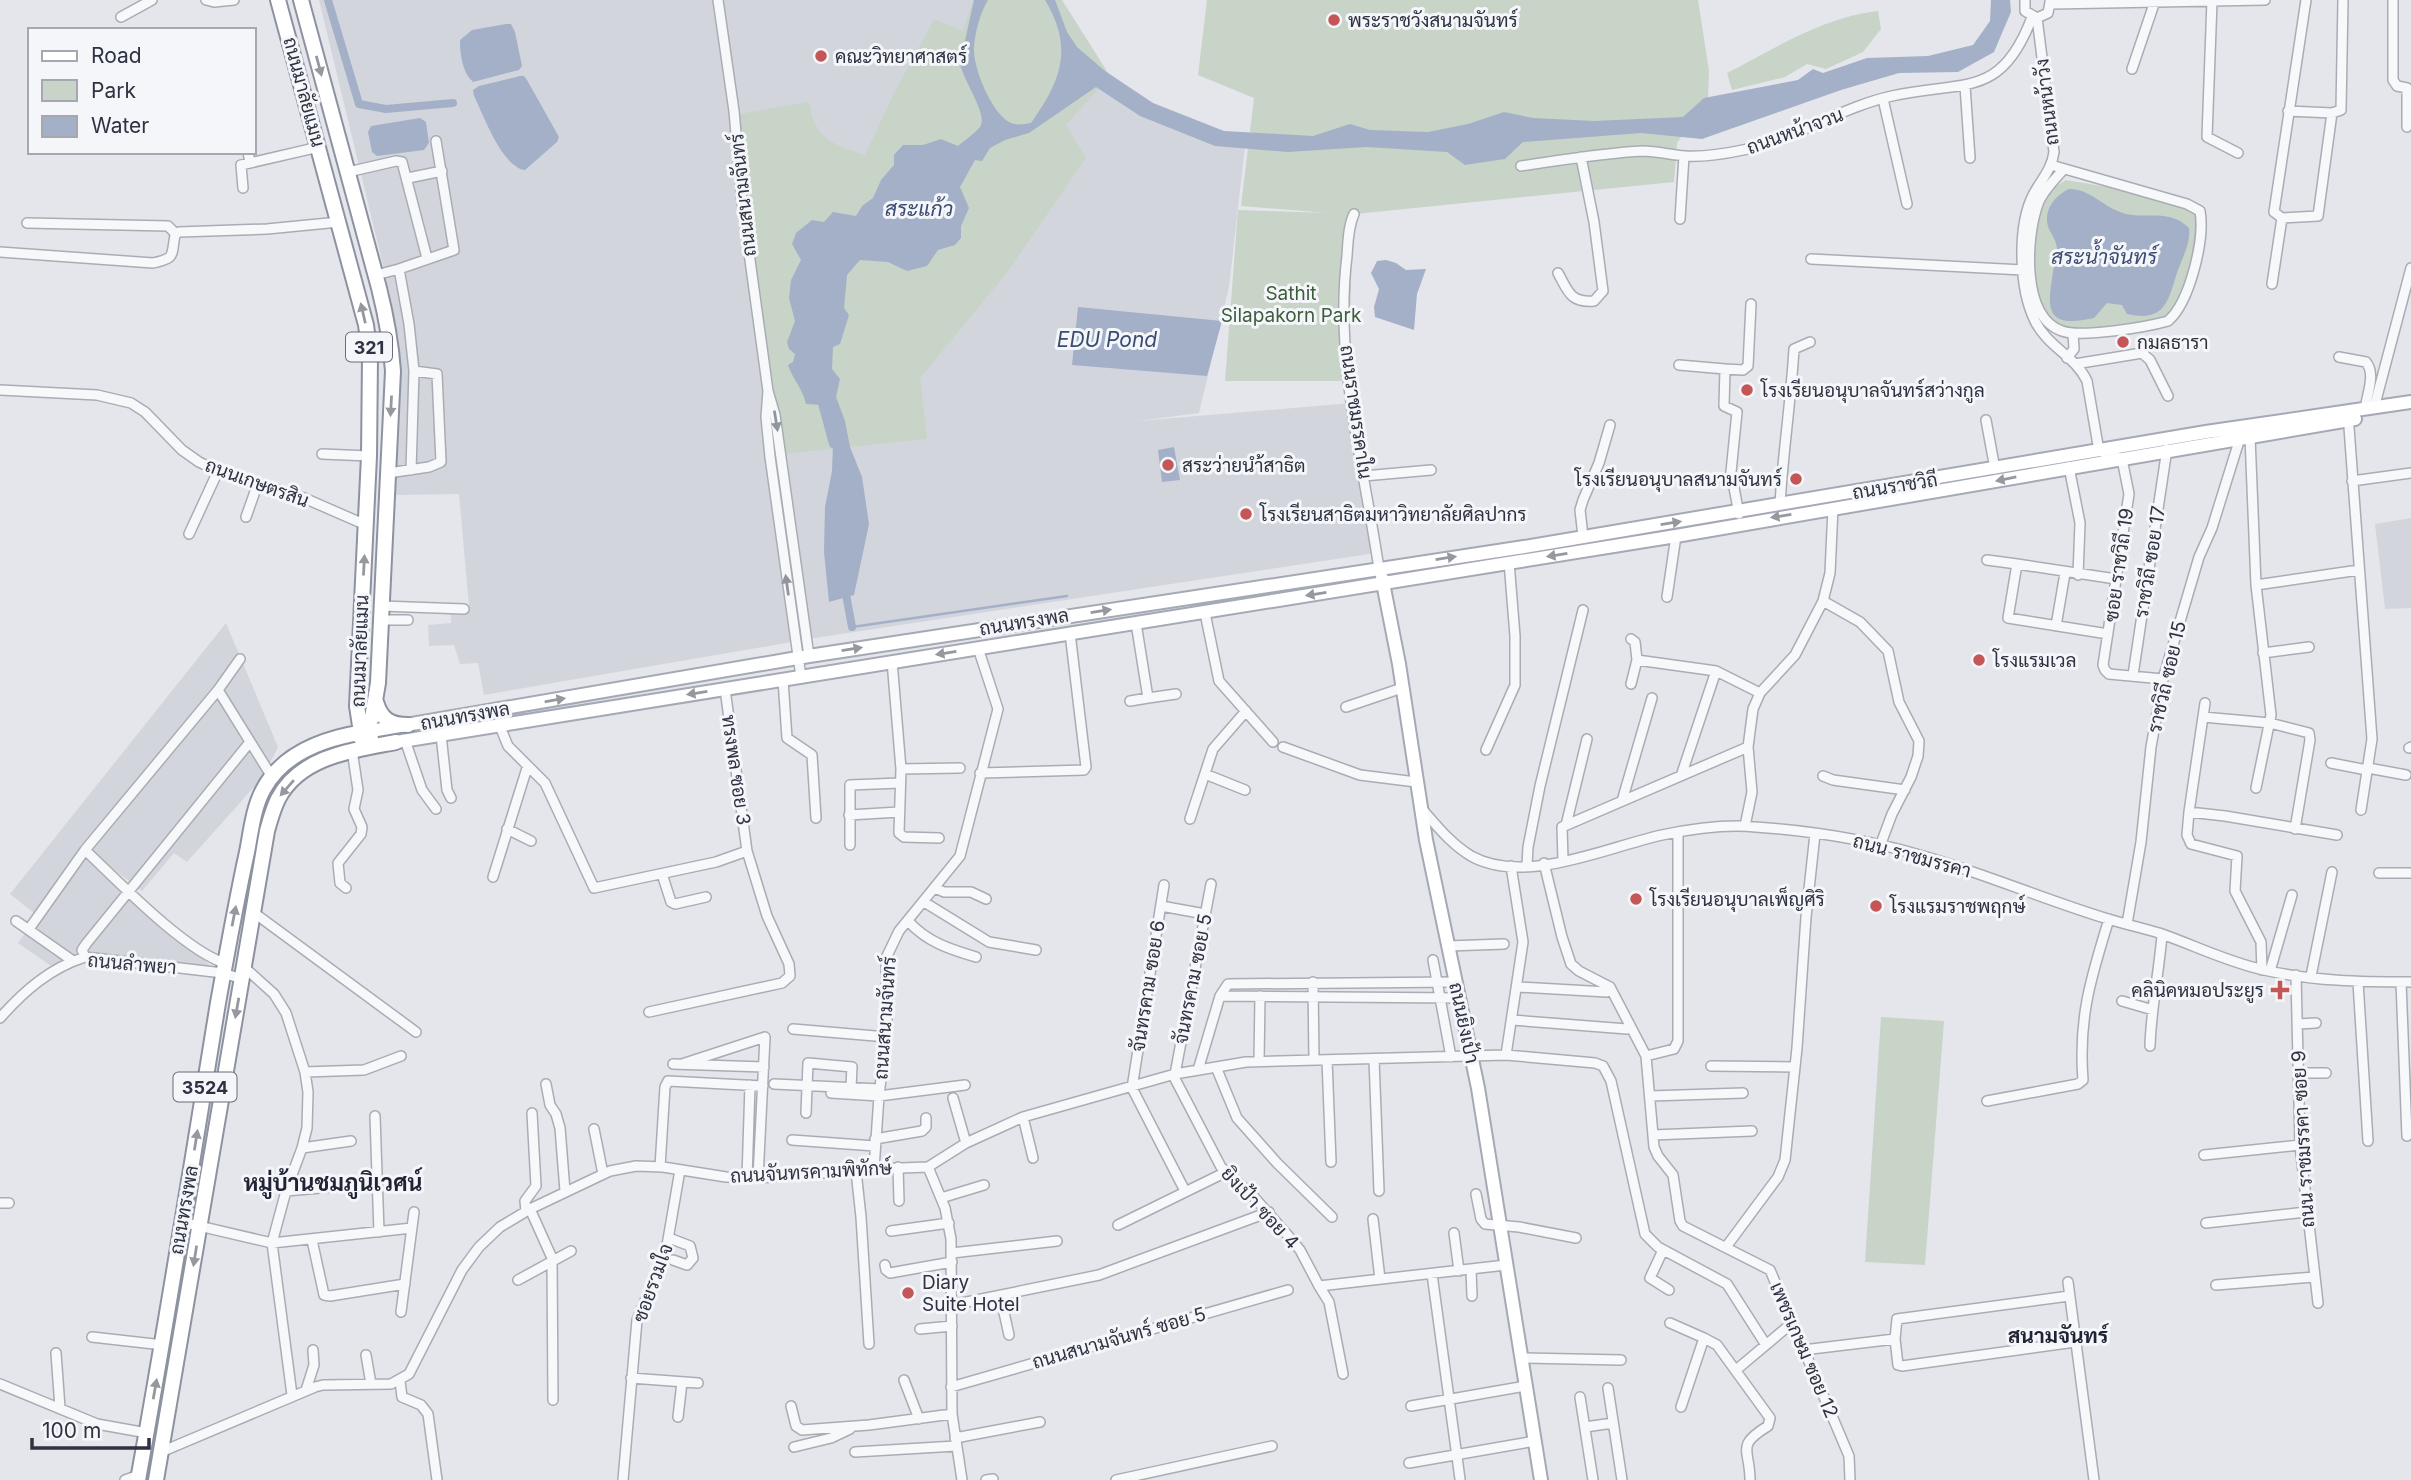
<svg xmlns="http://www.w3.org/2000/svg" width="2411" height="1480" viewBox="0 0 2411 1480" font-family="Inter,Sarabun,sans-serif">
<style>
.built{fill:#d3d5dd}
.green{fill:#c8d4c7}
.water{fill:#a3b0c8}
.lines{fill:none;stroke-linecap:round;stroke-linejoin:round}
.stream{stroke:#a3b0c8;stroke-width:2.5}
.canal{stroke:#a3b0c8;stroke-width:8}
.minor-casing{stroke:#aaacb5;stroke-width:12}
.major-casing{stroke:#a5a9b6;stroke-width:16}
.highway-casing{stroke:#8d92a1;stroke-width:18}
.minor{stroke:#f7f8fa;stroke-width:9}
.major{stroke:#fff;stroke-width:12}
.highway{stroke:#fff;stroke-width:14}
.oneway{fill:#9698a0}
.oneway2{fill:#92959e}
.poi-dot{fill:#c45657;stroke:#f4f6f9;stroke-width:2.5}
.labels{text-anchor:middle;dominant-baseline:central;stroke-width:6;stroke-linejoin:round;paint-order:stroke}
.shield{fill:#f4f6f9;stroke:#696d79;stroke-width:2}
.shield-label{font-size:18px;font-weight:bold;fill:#2e3242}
.poi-label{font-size:19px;fill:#2e3242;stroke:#f4f6f9;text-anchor:start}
.street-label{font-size:19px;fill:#2e3242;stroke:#f4f6f9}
.park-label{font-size:19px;fill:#3d5d3c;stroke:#f4f6f9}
.water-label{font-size:21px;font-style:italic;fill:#3b4c73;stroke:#f4f6f9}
.neighbourhood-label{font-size:21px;font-weight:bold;fill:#1f2334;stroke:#f4f6f9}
.quarter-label{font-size:23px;font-weight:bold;fill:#1f2334;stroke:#f4f6f9}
</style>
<rect width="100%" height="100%" fill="#e5e6eb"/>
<!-- built -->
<path class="built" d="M319,0h719l89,103 118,43 -16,141 -30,126 -61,8 214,-18 24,150 -561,85 -331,57 -6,-32 -18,1 -6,-19 -25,1 -1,-21 23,-2v-16l18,-1 -10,-112 -64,1 5,-128 -3,-35 -8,-42z
M2411,518v90l-26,1 -10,-85z
M226,623l52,124 -15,30 -76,85 -13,-9 -32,38 -59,-45 -48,68 -25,-20z
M85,850l44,41 86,79 -110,-15 -51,13 -36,-25z"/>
<!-- green -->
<path class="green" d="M973,0h89l48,76 -44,49 20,33 -80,116 -86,104 7,61 -143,15 -3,-35 -13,-28 -26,-189 -3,-88 70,-12c6,38 24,42 56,53l28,-60 41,-76 29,12z
M1207,0h491l11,71 -1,28 -31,44 -3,39 -319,32 -3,12 -3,155h-124l13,-171 89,3 -86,-7 13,-108 -56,-23z
M1878,11l3,18 -18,23 -37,17 -19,-5 -22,13 -53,13 -5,-17c49,-25 96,-56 151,-62z
M2066,180l83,14 38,10 14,14 -17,78 -16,24 -98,12 -25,-13 -13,-31 2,-74 11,-21z
M1881,1017l63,4 -19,244 -60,-3z"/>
<!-- water -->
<path class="water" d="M974,0h14c-8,13 -13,32 -14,48 -1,20 17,63 35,74 7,4 14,2 22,1 30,-42 43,-75 14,-123h10l12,32 10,15 28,24 48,32 71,28 89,5 37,-12 20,6 58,2 40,-8 36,-12 29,6 61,3 89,-4 21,-19 94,-18 15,-11 10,4 44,-15 61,-2 45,-11 17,-24 1,-21h19l1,12 -17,40 -36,20 -59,1 -58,17 -139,49 -61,-6 -118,9 -18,17 -40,6 -18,-13 -81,-5 -78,5 -73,-6 -75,-30 -44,-29 -67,46 -24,7 -15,8 -8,13 -7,-1 -15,27 9,21 -8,18v12l-6,7 -17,5 -11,16 -20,5 -19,-9 -28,-2 -13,15 -3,33 5,7 -9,29 -7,3 -1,22 8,10 -4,18 9,24 5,26 12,30 7,47 -15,71 -25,7 -5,-50 1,-45 7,-36 1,-28 -11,-38 -16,-1c-3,-15 -13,-24 -18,-39l5,-3 2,-8 -6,-5 -2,-7 8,-21 -6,-23 2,-18 10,-20 -9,-16 4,-11 16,-13 12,2 9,-10 23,4 6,-10 11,-8 8,-18 13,-15v-10l9,-10h20l18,-6 17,7c7,-6 16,-12 22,-19 9,-12 -18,-48 -20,-64z
M506,24h5l4,8 7,34 -3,4 -46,12c-11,-10 -13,-28 -13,-42l12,-10z
M520,76h4l3,4 32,57 -2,5 -32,28c-23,-3 -41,-54 -51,-74l-1,-6 6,-4z
M420,118l6,4 3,21 -5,7 -47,6 -5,-4 -4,-20 3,-6z
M2069,189c21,0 32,16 51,23 23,9 49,-5 69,16 2,15 -6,28 -11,42 -10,29 -11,53 -51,44l-5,-9 -15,-2 -13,15c-53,12 -46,-13 -40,-52 1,-5 4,-12 3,-17 0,-7 -5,-14 -8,-20 -7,-17 5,-33 20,-40z
M1386,260l10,3 10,7 20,-1 -9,25 -3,36 -39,-13 -1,-10 5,-18 -8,-16 6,-12z
M1078,307l144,14 -15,55 -135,-11z
M1174,447l6,33 -18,2 -4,-32z"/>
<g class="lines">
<!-- stream -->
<path class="stream" d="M852,627l215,-31"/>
<!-- canal -->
<path class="canal" d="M328,0l31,104 27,5 67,-6
M820,396l13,48
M845,589l7,38"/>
<defs>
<path id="minor" d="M206,0l8,2 20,-2
M718,0l16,111 8,91 26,189
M2025,0v11l12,7 11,-5 2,-11
M2306,0l-32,212 8,6 36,-2 14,-103
M2393,0v80l4,6 10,2v39
M2212,1l-5,136 31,16
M2051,4l214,-4
M121,17l31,-17
M2037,18l17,134c-2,17 -13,28 -21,43 -16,32 -14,94 2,126 12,25 41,36 52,60l12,70 23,8 7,35 -26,171 2,5 4,4 54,5
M2132,69l22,-65
M1965,86l5,72
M1883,99l24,105
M2288,111l44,2 9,-3 2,-110
M248,152l2,11
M2051,165l136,39 13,7c5,28 -10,91 -32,110 -21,6 -87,17 -106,10 -41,-14 -36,-94 -24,-127 4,-12 16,-24 25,-34
M1521,166c41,-6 81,-13 122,-15 14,0 28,4 42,5 19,1 39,-2 58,-6 51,-10 98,-43 149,-54 71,-16 109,4 140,-79
M348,172l48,-11 6,1 25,96
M408,178l34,-7
M243,188l-2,-23 78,-18
M1354,214c-6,13 -6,28 -7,42 -13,104 17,210 32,313
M1680,219l4,-63
M27,223l141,3 8,8
M0,252l153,11c23,-5 18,-7 22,-28l4,-3 88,-3 72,-7
M1811,259l212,11
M1558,273c10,18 12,30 36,28l9,-10 -9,-69 -13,-65
M376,275l23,-6
M2272,284l10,-66
M2339,357l27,5c10,12 1,32 -1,47
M2067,358l7,-9 -1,-16
M2075,364l67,-11 8,7 18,36
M1679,365l46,4 -1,37 13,6 -6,60 8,42
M1725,369l18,1 5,-4 3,-62
M0,390l97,5 34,8 14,9 37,38 17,12 19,9 86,27 62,27
M2374,408l37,-140
M2348,414l24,325 -11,71
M1986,420l9,49
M2250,437l6,148 15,130 -15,73
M322,454l47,2
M2069,467l11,56 -2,52
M411,470l3,-99
M388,473l41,-6 12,-5 -4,-88 -23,-3 -5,-47 -10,-55 55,-19 -18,-109
M1364,476l67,-6
M2352,481l59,-8
M1780,504c3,-52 11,-104 14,-155l16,-7
M246,517l12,-34
M189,534l29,-63
M1583,536l-3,-26 3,-10 16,-37 11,-38
M1987,560l30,4
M2256,585l103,-15
M1667,597l9,-61
M1823,601l37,21 28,29 11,51 20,39 -1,15 -7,21 -19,37 -12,32
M382,606l82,3
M1205,613l14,68 54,61
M381,620h27
M2056,626l9,-53
M2108,634l-100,-16 9,-54 99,15
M1631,639l4,3 2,18 79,11 44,22
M2263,653l46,-6
M892,661l9,108 -2,64 5,4 35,1
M2133,675l34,-226
M801,677l-31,-220 -4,-40 2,-26 7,24 34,241
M783,680l4,58 25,17 4,63
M1631,684l6,-24
M218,690l22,-31
M1148,698l28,-4
M1130,701l18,-3 -12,-75
M2205,703l-16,109 36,4 112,19
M1346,707l56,-19
M2203,717l67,6 39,10 1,7 -15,89
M499,724l9,22 37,37 49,105 122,-26 31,-11
M441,735l6,55 4,8
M405,740l17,50 14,19
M1283,747l77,28 56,7
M2409,748l2,-1
M1486,750l29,-65v-49l-6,-74
M2331,763l36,7
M2368,768l38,7
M901,769l59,-1
M980,773l104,-3 2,-3 -16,-134
M1205,774l40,16
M1681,776l35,-105
M1823,776l10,4 72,10
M1622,801l30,-103
M1422,809c15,17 29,35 49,47 54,30 136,-9 191,-21 29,-6 64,-11 94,-8 56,4 113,13 167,29 63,18 122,44 185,63 17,5 34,9 51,14 35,12 68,29 105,37 48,11 98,12 147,12
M2189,812l-2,23 4,9 46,12 -2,35 26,51 1,28
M849,815l50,-3
M1190,819l23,-70 33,-38
M1566,825l21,-86
M1745,826l7,-34 -4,-45 5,-38 7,-16 35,-38 28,-54 7,-28 3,-65
M507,829l24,12
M850,845v-60l50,-2
M85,850c34,32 97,98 139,113
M1563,860l-1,-33 186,-80
M1544,863l18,74 9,27 8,7 31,16 36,69 8,91 4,9 15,19 7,46 3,5 87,44 79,186 1,24
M1527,865l1,-18 12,-61 43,-176
M2379,873h32
M662,874l9,28 4,2 31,-7
M493,877l34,-109
M1164,885l-32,203 53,103
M346,888l-6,-5 -2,-20 23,-29 1,-7 -8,-18 4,-19 -6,-40
M935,888l9,4h27l15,7
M924,902l65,40 47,8
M1161,906l44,8
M253,912l163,120
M16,921l57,40
M908,921c19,21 41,28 68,36
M2127,924l14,-82 10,-95 12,-68 36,-122 13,-29 28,-90
M29,929l56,-79 133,-160 54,87
M1448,946l56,-2
M85,957l-3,-7 4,-6 164,-202
M1433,960l18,97
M244,967l30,27 12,19 19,59 3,20 -1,36 -5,20 -16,43 -14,52 20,152
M2270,971l22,-76
M2296,975l4,170 18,158
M2311,976l21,-104
M1313,982l1,78
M2358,982l10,159
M2401,982l6,154
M1518,987l89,5
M1220,996l239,2
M2122,1001l31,9
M649,1012l133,-29 8,-7 -1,-12 -22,-48 -20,-65 -22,-162
M0,1018c24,-27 50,-50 85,-61l138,16 19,6
M1512,1020l115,9
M2298,1024l18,-1
M793,1029l94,8
M2150,1046c1,-37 9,-74 12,-111
M1506,1055l17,-113 -12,-76
M1646,1056l28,-7 4,-8v-209
M1374,1059l5,132
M1327,1060l4,102
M1259,1061l1,-65
M673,1064l91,3
M682,1064l83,-27 -7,141
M1711,1066l84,1
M1216,1067l21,51 40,45 55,54
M1198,1070l22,-74 8,-12 227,-2
M305,1072l59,-2 37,-14
M2298,1073h28
M1175,1074l36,-190
M1173,1075l48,92 32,29 38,43 9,11 19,36 187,-21
M546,1084l4,21 6,9 4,14 5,63
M774,1084l106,5
M831,1093l48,3 86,-11
M1650,1096l93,-3
M953,1098l13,45
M1987,1101l91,-17 5,-4c-5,-61 8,-103 26,-161
M806,1113l2,-50 44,4 -1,20
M375,1116l4,116
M1023,1117l10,41
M594,1129l9,45
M1653,1135l99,-4
M875,1139l47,-8 4,-4v-9
M792,1140l83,6
M302,1148l49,-7
M2204,1155l96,-10
M660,1167l5,-80 3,-6 95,5
M898,1167l1,34
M928,1167l17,41 6,31 1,175 10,66
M874,1169l5,-73 8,-68 -1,-70 13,-27 61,-75 38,-147 -20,-61
M856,1171l5,46 8,127
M747,1178l3,-93
M286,1191l91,-8
M1476,1194l5,25 4,5 34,3 57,11
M941,1198l43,-13
M0,1203h9
M530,1209l22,49 1,142
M526,1211l-1,-10 11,-15 -4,-73
M1373,1219l7,60
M182,1222l90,21 140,-15
M2206,1223l100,-11
M1118,1225l108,-53
M891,1231l58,-8
M1454,1233l5,38
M669,1238l21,8 3,12 -6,7 -14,-5
M312,1240l12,55 6,1 75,-12
M1726,1247l52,-70 7,-17 12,-112 9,-131 9,-83
M1663,1250l-13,28 19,12
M952,1253l105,-12
M885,1265l1,5 4,3 62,-11
M1471,1269l1,27
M1432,1274l28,205
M518,1280l53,-29
M2068,1282l26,198
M2216,1285l98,-8
M1319,1286l10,16 14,72
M2069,1296l-172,23 -2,20 3,26 4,1 173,-24
M992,1297l2,5 9,6 6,27
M952,1305l147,-30 170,-63
M401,1312l13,-100
M1670,1323l34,15 -23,69
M920,1329l32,-3
M92,1337l71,8
M1704,1338l13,7 53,73 -2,8c-33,20 -18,23 -18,54
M1803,1350l92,-11
M56,1353l4,55
M366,1355l5,29
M1521,1358l100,2
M1736,1370l56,-47
M631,1378l67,5
M904,1380l15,39
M400,1381l2,16 19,8 7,9 9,66
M0,1384l97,40 50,9
M951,1387l337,-97
M1608,1388l14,92
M306,1390l8,-25 -1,-15
M1580,1397l13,83
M791,1406l5,20 6,4 67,-5 83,-11
M1411,1406l115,-20
M678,1417l4,-35
M1585,1427l28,-4
M955,1438l85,-16
M794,1447l37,-9 19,-9
M161,1452l154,-65 8,-2 68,-1 18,-10 53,-104 17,-23 21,-20 30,-18 80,-38 26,-5 27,1 63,10 32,1 116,-9 54,-2 38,-24 57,-26 152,-43 71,-12 260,-7 89,8 8,3 8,15 34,153 13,13 69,37 39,61
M855,1452l101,-6
M1409,1463l126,-22
M125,1480l14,-5
M623,1480l14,-160 29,-69 14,-81
M986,1480l7,-1
M1116,1480l156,-34"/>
<path id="major" d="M1382,578l17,86 27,176 52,248 63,392
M365,732l444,-76 715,-109 682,-115 205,-30
M396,742l1280,-206 679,-117"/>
<path id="highway" d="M278,0l88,325 4,32 -1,99 -12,250 3,20 11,12
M301,0l78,288c7,28 12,54 14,83l-15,312 -6,35 -12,19
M376,702c5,17 14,23 32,23
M138,1480c29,-159 54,-318 80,-477 9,-50 18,-101 29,-151 4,-20 6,-43 16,-62 20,-38 62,-52 102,-58
M156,1480l111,-649c3,-11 6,-22 11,-32 22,-43 76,-49 118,-57"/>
</defs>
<!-- minor casing -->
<use href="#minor" class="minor-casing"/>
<!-- major casing -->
<use href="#major" class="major-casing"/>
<!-- highway casing -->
<use href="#highway" class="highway-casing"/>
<!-- minor -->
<use href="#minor" class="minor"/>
<!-- major -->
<use href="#major" class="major"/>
<!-- highway -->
<use href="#highway" class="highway"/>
</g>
<!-- one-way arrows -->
<defs><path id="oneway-solid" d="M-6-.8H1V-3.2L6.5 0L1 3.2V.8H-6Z" transform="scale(1.75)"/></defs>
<g class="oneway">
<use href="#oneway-solid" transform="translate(319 66) rotate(75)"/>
<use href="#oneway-solid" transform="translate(363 313) rotate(-103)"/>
<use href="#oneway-solid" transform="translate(391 406) rotate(93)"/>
<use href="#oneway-solid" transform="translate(2006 479) rotate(169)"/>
<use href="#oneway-solid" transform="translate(1781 516) rotate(171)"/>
<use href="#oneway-solid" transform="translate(1671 523) rotate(-9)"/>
<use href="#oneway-solid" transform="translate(1557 555) rotate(171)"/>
<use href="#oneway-solid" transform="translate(1446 558) rotate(-9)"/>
<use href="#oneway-solid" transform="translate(364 565) rotate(-87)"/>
<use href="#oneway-solid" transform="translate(1316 594) rotate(171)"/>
<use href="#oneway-solid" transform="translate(1101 611) rotate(-9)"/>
<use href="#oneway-solid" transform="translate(852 649) rotate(-9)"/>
<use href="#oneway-solid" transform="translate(946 653) rotate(171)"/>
<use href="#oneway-solid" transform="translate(697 693) rotate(171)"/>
<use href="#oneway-solid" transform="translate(555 700) rotate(-10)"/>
<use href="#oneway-solid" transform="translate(287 788) rotate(131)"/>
<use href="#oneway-solid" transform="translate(234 916) rotate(-79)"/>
<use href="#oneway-solid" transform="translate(237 1008) rotate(100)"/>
<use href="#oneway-solid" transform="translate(196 1140) rotate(-81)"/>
<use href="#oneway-solid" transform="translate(195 1256) rotate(99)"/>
<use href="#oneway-solid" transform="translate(155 1389) rotate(-80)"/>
</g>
<g class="oneway2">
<use href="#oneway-solid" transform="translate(776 421) rotate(81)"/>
<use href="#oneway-solid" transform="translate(787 585) rotate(-98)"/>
</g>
<!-- markers -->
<g class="poi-dot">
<circle cx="1334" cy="20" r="7"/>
<circle cx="821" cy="56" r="7"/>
<circle cx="2123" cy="342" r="7"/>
<circle cx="1747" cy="390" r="7"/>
<circle cx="1168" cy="465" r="7"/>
<circle cx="1796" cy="479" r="7"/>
<circle cx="1246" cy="514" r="7"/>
<circle cx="1979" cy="660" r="7"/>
<circle cx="1636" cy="899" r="7"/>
<circle cx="1876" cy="906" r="7"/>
<path d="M2276.5 979.5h7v7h7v7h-7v7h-7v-7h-7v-7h7z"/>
<circle cx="908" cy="1293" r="7"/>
</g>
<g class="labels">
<!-- shield labels -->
<g class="shield">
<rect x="346" y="332.5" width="46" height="29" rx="5"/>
<rect x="173.5" y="1072.5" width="63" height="29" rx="5"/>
</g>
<g class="shield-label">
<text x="369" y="347">321</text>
<text x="205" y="1087">3524</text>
</g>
<!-- poi labels -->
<g class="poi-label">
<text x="1348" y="20">พระราชวังสนามจันทร์</text>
<text x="835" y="56">คณะวิทยาศาสตร์</text>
<text x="2137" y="342">กมลธารา</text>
<text x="1761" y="390">โรงเรียนอนุบาลจันทร์สว่างกูล</text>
<text x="1182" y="465">สระว่ายนำ้สาธิต</text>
<text x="1782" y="479" text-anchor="end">โรงเรียนอนุบาลสนามจันทร์</text>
<text x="1260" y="514">โรงเรียนสาธิตมหาวิทยาลัยศิลปากร</text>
<text x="1993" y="660">โรงแรมเวล</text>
<text x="1650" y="899">โรงเรียนอนุบาลเพ็ญศิริ</text>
<text x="1890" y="906">โรงแรมราชพฤกษ์</text>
<text x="2264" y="990" text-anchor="end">คลินิคหมอประยูร</text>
<text x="922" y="1282">Diary<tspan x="922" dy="22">Suite Hotel</tspan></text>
</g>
<!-- street labels -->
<g class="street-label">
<text transform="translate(304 92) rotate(75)">ถนนมาลัยแมน</text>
<text transform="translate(2047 102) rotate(-97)">ถนนหน้าวัง</text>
<text transform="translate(1795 131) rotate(-20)">ถนนหน้าจวน</text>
<text transform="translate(743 195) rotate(-96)">ถนนสนามจันทร์</text>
<text transform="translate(1356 412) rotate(82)">ถนนราชมรรคาใน</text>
<text transform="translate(257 483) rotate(20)">ถนนเกษตรสิน</text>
<text transform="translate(1895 486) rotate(-9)">ถนนราชวิถี</text>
<text transform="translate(2150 562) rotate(-81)">ราชวิถี ซอย 17</text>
<text transform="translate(2119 565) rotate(-82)">ซอย ราชวิถี 19</text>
<text transform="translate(1024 622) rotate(-9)">ถนนทรงพล</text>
<text transform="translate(360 651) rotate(-88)">ถนนมาลัยแมน</text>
<text transform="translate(2167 677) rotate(-77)">ราชวิถี ซอย 15</text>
<text transform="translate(465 716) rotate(-10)">ถนนทรงพล</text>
<text transform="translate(736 770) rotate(82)">ทรงพล ซอย 3</text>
<text transform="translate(1912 856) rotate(15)">ถนน ราชมรรคา</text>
<text transform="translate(132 964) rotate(5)">ถนนลำพยา</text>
<text transform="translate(1193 979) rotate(-79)">จันทรคาม ซอย 5</text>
<text transform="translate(1148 986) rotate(-81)">จันทรคาม ซอย 6</text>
<text transform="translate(885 1018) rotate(-86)">ถนนสนามจันทร์</text>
<text transform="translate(1464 1023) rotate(78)">ถนนยิงเป้า</text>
<text transform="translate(2303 1139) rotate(-93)">ถนน ราชมรรคา ซอย 9</text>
<text transform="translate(811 1172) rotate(-3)">ถนนจันทรคามพิทักษ์</text>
<text transform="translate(1260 1208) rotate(47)">ยิงเป้า ซอย 4</text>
<text transform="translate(184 1210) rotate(-80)">ถนนทรงพล</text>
<text transform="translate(653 1283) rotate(-70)">ซอยรวมใจ</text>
<text transform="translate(1119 1338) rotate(-16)">ถนนสนามจันทร์ ซอย 5</text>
<text transform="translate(1804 1350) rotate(67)">เพชรเกษม ซอย 12</text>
</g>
<!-- park labels -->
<g class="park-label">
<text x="1291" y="293">Sathit<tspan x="1291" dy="22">Silapakorn Park</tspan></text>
</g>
<!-- water labels -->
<g class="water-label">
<text x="919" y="208">สระแก้ว</text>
<text x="2104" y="256">สระน้ำจันทร์</text>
<text x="1107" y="339">EDU Pond</text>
</g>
<!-- neighbourhood labels -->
<g class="neighbourhood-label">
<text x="2058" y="1335">สนามจันทร์</text>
</g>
<!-- quarter labels -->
<g class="quarter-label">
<text x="333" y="1183">หมู่บ้านชมภูนิเวศน์</text>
</g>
</g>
<!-- legend -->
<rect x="28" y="28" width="228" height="126" fill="#f4f6f9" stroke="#a5a8b0" stroke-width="2"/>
<rect x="42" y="51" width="35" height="10" fill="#ffffff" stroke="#a5a8b0" stroke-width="2"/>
<text x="91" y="63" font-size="21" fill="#2e3242">Road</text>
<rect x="42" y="80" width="35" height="21" fill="#c8d4c7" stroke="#a5a8b0" stroke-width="2"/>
<text x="91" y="98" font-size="21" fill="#2e3242">Park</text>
<rect x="42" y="116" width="35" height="21" fill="#a3b0c8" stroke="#a5a8b0" stroke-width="2"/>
<text x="91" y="133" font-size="21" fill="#2e3242">Water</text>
<!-- scale -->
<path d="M32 1438v10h117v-10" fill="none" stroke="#2e3242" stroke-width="3.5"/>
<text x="42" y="1438" font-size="21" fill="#2e3242" stroke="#f4f6f9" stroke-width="5" paint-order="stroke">100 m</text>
</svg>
